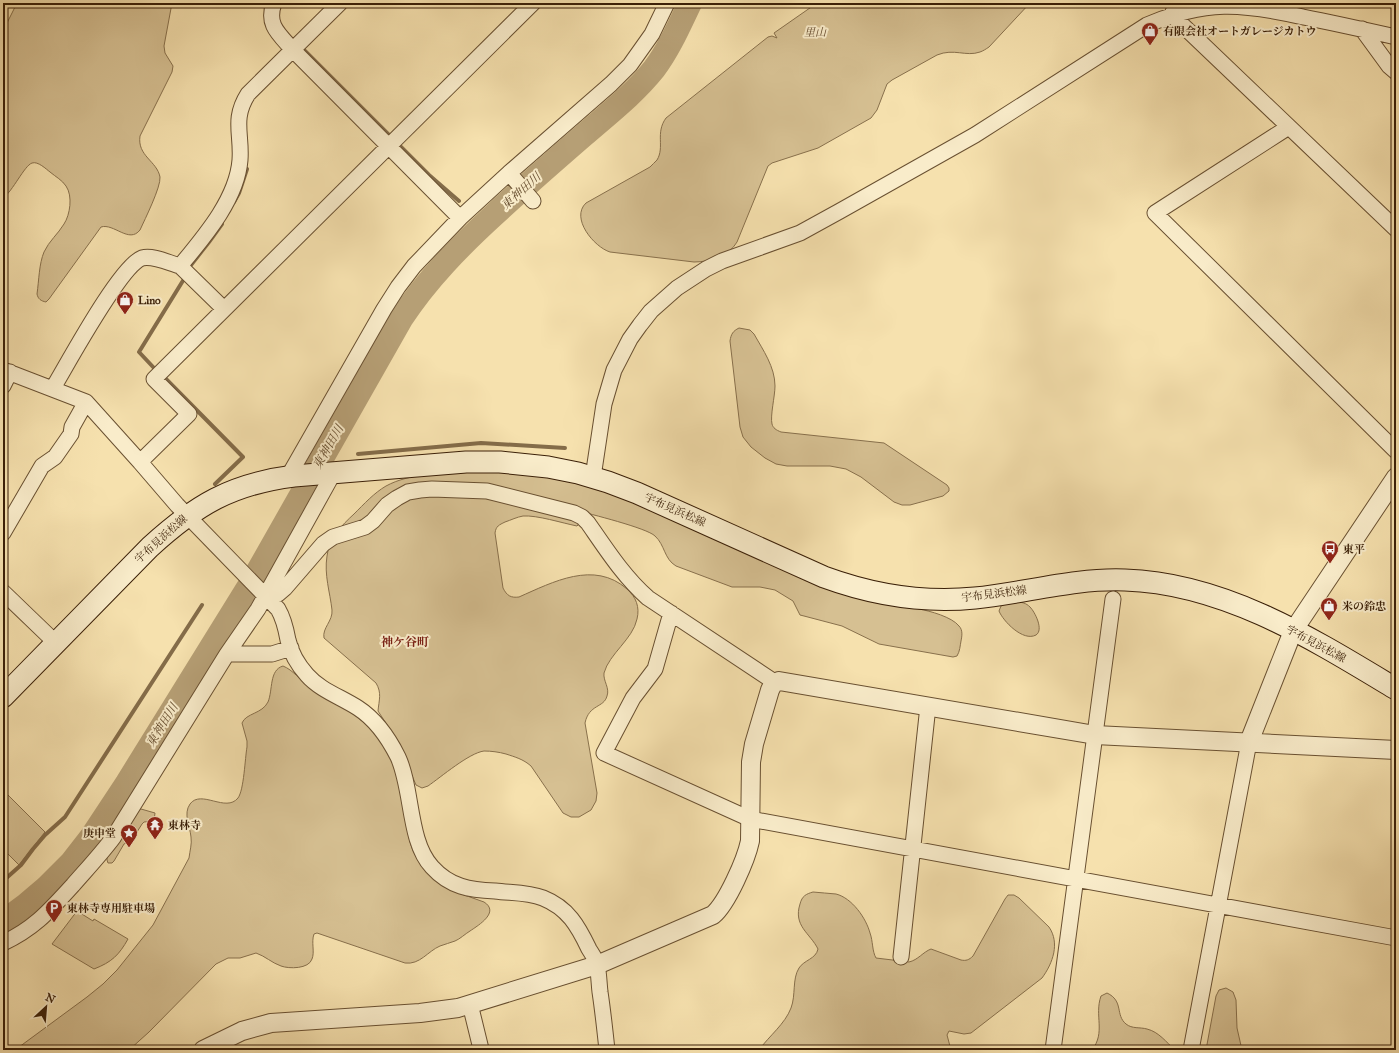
<svg xmlns="http://www.w3.org/2000/svg" width="1399" height="1053" viewBox="0 0 1399 1053" font-family="'IM FELL Great Primer','Noto Serif JP',serif">
<style>
.green{fill:#d6c092;stroke:#88704c}
.lines{fill:none;stroke-linecap:round;stroke-linejoin:round}
.stream{stroke:#846c49;stroke-width:4}
.river{stroke:#b69f75;stroke-width:24}
.minor-casing{stroke:#695031;stroke-width:17}
.tertiary-casing{stroke:#695031;stroke-width:20}
.secondary-casing{stroke:#3a1f07;stroke-width:23}
.minor{stroke:#f9ecca;stroke-width:15}
.tertiary{stroke:#f9ecca;stroke-width:18}
.secondary{stroke:#f9ecca;stroke-width:21}
.labels{text-anchor:middle;dominant-baseline:central;stroke-width:4;stroke-linejoin:round;paint-order:stroke}
.poi-label{font-size:11px;font-weight:bold;fill:#3a1f07;stroke:#f9ecca;text-anchor:start}
.park-label{font-size:11px;font-style:italic;fill:#61472a;stroke:#f9ecca}
.street-label{font-size:11px;fill:#3a1f07;stroke:#f9ecca}
.water-label{font-size:12px;font-style:italic;fill:#654c2e;stroke:#f9ecca}
.neighbourhood-label{font-size:12px;font-weight:bold;fill:#7a1f14;stroke:#f9ecca}
</style>
<rect width="100%" height="100%" fill="#f6e1ae"/>
<filter id="stains"><feTurbulence type="fractalNoise" baseFrequency=".005" numOctaves="4"/><feColorMatrix values="0 0 0 0 .2 0 0 0 0 .09 0 0 0 0 .02 0 0 0 .5 -.17"/></filter>
<radialGradient id="worn" r=".72"><stop offset=".6" stop-color="#630" stop-opacity="0"/><stop offset="1" stop-color="#630" stop-opacity=".3"/></radialGradient>
<!-- green -->
<path class="green" d="M17,3h155l-8,43 1,7 8,13 -1,6 -32,64c-3,20 17,25 20,41 1,10 -15,42 -20,53 -11,14 -26,-7 -39,-3l-52,72 -3,3c-5,-1 -8,-3 -9,-8 2,-14 2,-30 7,-42 5,-11 14,-18 20,-28 6,-9 9,-28 2,-38 -4,-6 -10,-9 -16,-14 -4,-3 -12,-11 -18,-9 -8,3 -19,28 -29,35v-167z
M817,3h213l-41,44c-3,2 -6,4 -9,5 -14,5 -26,-4 -43,3l-45,25 -5,4 -10,26 -6,8 -53,30 -46,15 -4,3 -31,76c-8,14 -27,20 -43,20l-84,-10c-16,-5 -40,-34 -24,-49l64,-36c2,-2 5,-5 7,-7 8,-13 -2,-27 9,-42l102,-81 4,-1 5,2 -3,-5z
M739,328l11,2 4,4c9,16 21,33 21,52 0,10 -5,30 -3,38 1,4 4,6 9,8l103,11 63,42 2,3v3l-6,5 -33,9h-8l-8,-3 -33,-25 -15,-8 -16,-3h-43l-11,-2 -11,-6 -14,-11 -8,-10 -3,-10 -10,-86c1,-7 3,-10 9,-13z
M467,471l32,1 48,5 43,9 329,123c11,2 33,8 40,17 4,4 3,10 2,15 -1,5 -1,10 -4,15l-4,1 -74,-13 -37,-18 -38,-10 -4,-1 -7,-14 -18,-11 -15,-3h-28l-56,-21c-12,-7 -11,-21 -21,-30 -8,-8 -65,-22 -80,-26l4,14 -2,2c-15,-3 -40,-11 -54,-10 -6,1 -12,4 -18,6 -6,3 -9,4 -10,11l8,55c4,8 8,10 16,9 34,-15 75,-37 108,-8 9,8 13,18 10,30 -4,20 -28,35 -33,54 -1,8 6,15 3,23 -3,12 -18,8 -22,27l12,70 -1,8 -5,9 -12,7h-8l-8,-4 -32,-47c-8,-7 -16,-9 -25,-12 -7,-2 -15,-3 -22,-3 -15,2 -43,26 -56,35l-6,2 -6,-3 -19,-45 -19,-29c1,-11 4,-18 -2,-28l-52,-45c-2,-10 9,-17 8,-28 -2,-18 -8,-35 -5,-54 2,-18 15,-31 27,-42 10,-10 20,-21 32,-28 24,-13 54,-12 81,-15z
M1016,602c6,0 10,1 14,5 5,5 14,23 6,28 -13,7 -33,-14 -37,-24l2,-5 4,-2z
M283,666c10,4 17,14 26,20 36,23 62,33 82,73 6,12 8,25 11,38 3,15 4,30 8,45 6,21 23,41 43,49 10,4 21,7 31,11 16,10 -5,23 -14,29 -5,3 -10,8 -15,10 -5,2 -10,3 -15,5 -12,5 -20,19 -35,17l-88,-30 -3,1c-3,8 1,18 -2,25 -3,10 -23,10 -31,7 -9,-3 -16,-10 -25,-13l-16,5h-12l-12,6 -67,68 -20,18h-114l72,-53 16,-13 14,-14 36,-45 36,-67c1,-8 3,-14 2,-21 -1,-11 -8,-23 -1,-33 11,-15 36,9 48,-6 6,-8 7,-40 9,-51v-6l-5,-18c4,-10 20,-9 26,-21 5,-12 1,-32 15,-36z
M3,790l42,42 -26,33 -16,-16z
M141,809l14,4 -1,8 -10,1 -2,2 -10,16 -8,4 -10,17 -2,2h-4l-1,-3v-3l31,-47z
M813,892c8,1 15,1 23,2 16,4 30,24 34,39 3,8 2,18 6,25l33,4c9,-2 14,-10 22,-13l30,11c5,1 8,0 12,-4l32,-57 3,-4h6l5,3 30,29c11,16 4,36 -7,51l-71,55 -7,1 -15,-3 -2,4 4,15h-192c10,-14 26,-26 32,-42 5,-13 1,-29 8,-40 5,-8 17,-9 19,-19 -8,-16 -25,-23 -18,-45 2,-8 6,-10 13,-12z
M77,911l16,10 1,-2 34,20c-9,16 -16,23 -34,30l-42,-25z
M1226,988l7,4 3,8 1,28 5,22h-36l10,-54 3,-6z
M1107,993c17,8 8,22 19,31 6,5 14,3 21,5 12,3 19,13 28,21h-83c14,-18 2,-34 9,-54z"/>
<g class="lines">
<!-- stream -->
<path class="stream" d="M304,50l85,85
M400,146l29,29 30,26
M234,202l5,-9 8,-24
M191,265l18,-23 13,-18
M154,368l-15,-16 45,-73
M166,379l77,78 -28,27
M333,440l6,4
M358,454l123,-11 84,5
M3,881l18,-16 12,-16 12,-14 20,-18 137,-212"/>
<!-- river -->
<path class="river" d="M3,922l23,-17 20,-17 25,-25 21,-27 35,-53 127,-205 147,-259c26,-40 59,-73 94,-105 29,-27 59,-53 89,-79 24,-21 50,-41 70,-66 15,-20 25,-43 36,-66"/>
<defs>
<path id="minor" d="M274,3c-8,22 5,31 19,47l167,168
M1173,12l3,7 220,210
M1362,29l27,37 7,6
M1288,126l-4,4 -129,83 241,238
M509,173l24,28
M180,266l44,43
M3,370l83,32 54,60 37,43 101,104c6,10 8,20 10,31 3,13 10,25 19,35 13,15 34,22 51,33 17,11 31,31 40,49 15,33 10,84 34,110 18,20 38,23 63,24 16,2 33,1 48,7 25,10 35,28 46,51 3,5 7,10 8,16 2,9 2,19 3,27 3,20 5,39 7,58
M3,386l7,-14
M53,388c14,-23 67,-122 89,-130 11,-3 27,5 38,8 24,-29 57,-67 60,-106 2,-26 -8,-41 8,-66l92,-91
M140,462l49,-48 -35,-35 379,-376
M288,477l96,-168 14,-22 16,-21 46,-48 49,-45 102,-89 19,-19 22,-31 15,-31
M593,477l11,-73 10,-34 16,-31 10,-14 11,-14 26,-23 29,-19 16,-8 78,-28 40,-22 135,-76 172,-110c58,-25 95,-22 156,-8 31,6 62,13 93,20
M3,533l39,-67 13,-9 16,-23 1,-7 14,-25
M3,592l53,51
M266,595l12,-1 7,-6 38,-44 10,-7 32,-10 8,-6 14,-16 10,-7 11,-6 12,-2 12,-1 55,2 87,22 8,4 6,6c18,26 36,54 60,75l128,85
M671,613l-16,56 -22,29 -29,55 146,66 646,119
M227,654h45l19,-6
M3,943c32,-15 47,-33 70,-58 14,-16 28,-31 40,-47l114,-184 31,-45 76,-137
M901,957l27,-251
M470,1004l11,45
M1053,1050l60,-451
M1191,1050l58,-308"/>
<path id="tertiary" d="M1249,742l44,-111 103,-154
M203,1050l39,-19 29,-8 149,-10 38,-5 139,-43 116,-50c14,-12 33,-55 37,-74l1,-79 3,-18 16,-54 3,-6 6,-3 316,54 301,15"/>
<path id="secondary" d="M3,697l147,-150c46,-42 81,-63 144,-71l172,-14h34l48,5 30,6 30,9 29,11 187,84c49,18 100,26 151,21 50,-5 99,-20 150,-18 99,3 188,59 271,109"/>
</defs>
<!-- minor casing -->
<use href="#minor" class="minor-casing"/>
<!-- tertiary casing -->
<use href="#tertiary" class="tertiary-casing"/>
<!-- secondary casing -->
<use href="#secondary" class="secondary-casing"/>
<!-- minor -->
<use href="#minor" class="minor"/>
<!-- tertiary -->
<use href="#tertiary" class="tertiary"/>
<!-- secondary -->
<use href="#secondary" class="secondary"/>
</g>
<!-- icons -->
<defs>
<symbol id="shop-pin" viewBox="-11 -11 22 30"><path d="M0 17L-7.5 6A9.5 9.5 0 1 1 7.5 6Z" fill="#8f2418" stroke="#f9ecca"/><path d="M-5-2.5h2.3a2.7 3.5 0 0 1 5.4 0H5L5.5 6h-11ZM-1.5-2.5h3a1.5 2.3 0 0 0-3 0Z" fill="#fff"/></symbol>
<symbol id="bus-pin" viewBox="-11 -11 22 30"><path d="M0 17L-7.5 6A9.5 9.5 0 1 1 7.5 6Z" fill="#8f2418" stroke="#f9ecca"/><path d="M-5-6H5V4H4V6H2V4H-2V6H-4V4H-5ZM-3.5-4V0h7V-4ZM-3.5 1.2v1.5H-2V1.2ZM2 1.2v1.5H3.5V1.2Z" fill="#fff"/></symbol>
<symbol id="temple-pin" viewBox="-11 -11 22 30"><path d="M0 17L-7.5 6A9.5 9.5 0 1 1 7.5 6Z" fill="#8f2418" stroke="#f9ecca"/><path d="M0-6L5-2H3V0L6.5 2.5H4V6H1.5V3h-3V6H-4V2.5H-6.5L-3 0V-2H-5Z" fill="#fff"/></symbol>
<symbol id="sight-pin" viewBox="-11 -11 22 30"><path d="M0 17L-7.5 6A9.5 9.5 0 1 1 7.5 6Z" fill="#8f2418" stroke="#f9ecca"/><path d="M0-6L1.8-2.2L6-1.7L2.9 1.2L3.7 5.4L0 3.3L-3.7 5.4L-2.9 1.2L-6-1.7L-1.8-2.2Z" fill="#fff"/></symbol>
<symbol id="parking-pin" viewBox="-11 -11 22 30"><path d="M0 17L-7.5 6A9.5 9.5 0 1 1 7.5 6Z" fill="#8f2418" stroke="#f9ecca"/><path d="M-3.5-5.5H1a3.5 3.5 0 0 1 0 7H-1V5.5H-3.5ZM-1-3.4V-.6H.8a1.4 1.4 0 0 0 0-2.8Z" fill="#fff"/></symbol>
</defs>
<g fill-rule="evenodd">
<use href="#shop-pin" x="1140" y="21" width="20" height="27"/>
<use href="#shop-pin" x="115" y="290" width="20" height="27"/>
<use href="#bus-pin" x="1320" y="539" width="20" height="27"/>
<use href="#shop-pin" x="1319" y="596" width="20" height="27"/>
<use href="#temple-pin" x="145" y="815" width="20" height="27"/>
<use href="#sight-pin" x="119" y="823" width="20" height="27"/>
<use href="#parking-pin" x="44" y="898" width="20" height="27"/>
</g>
<g class="labels">
<!-- poi labels -->
<g class="poi-label">
<text x="1163" y="31">有限会社オートガレージカトウ</text>
<text x="138" y="300">Lino</text>
<text x="1343" y="549">東平</text>
<text x="1342" y="606">米の鈴忠</text>
<text x="168" y="825">東林寺</text>
<text x="116" y="833" text-anchor="end">庚申堂</text>
<text x="67" y="908">東林寺専用駐車場</text>
</g>
<!-- park labels -->
<g class="park-label">
<text x="815" y="32">里山</text>
</g>
<!-- street labels -->
<g class="street-label">
<text transform="translate(675 510) rotate(24)">宇布見浜松線</text>
<text transform="translate(161 539) rotate(-42)">宇布見浜松線</text>
<text transform="translate(994 594) rotate(-7)">宇布見浜松線</text>
<text transform="translate(1316 644) rotate(28)">宇布見浜松線</text>
</g>
<!-- water labels -->
<g class="water-label">
<text transform="translate(521 191) rotate(-42)">東神田川</text>
<text transform="translate(328 447) rotate(-60)">東神田川</text>
<text transform="translate(162 725) rotate(-58)">東神田川</text>
</g>
<!-- neighbourhood labels -->
<g class="neighbourhood-label">
<text x="405" y="642">神ケ谷町</text>
</g>
</g>
<!-- margin -->
<rect width="1399" height="1053" fill="none" stroke="#f6e1ae" stroke-width="16"/>
<rect x="4" y="4" width="1391" height="1045" fill="none" stroke="#3a1f07" stroke-width="2"/>
<rect x="8" y="8" width="1383" height="1037" fill="none" stroke="#3a1f07"/>
<!-- north arrow -->
<g transform="translate(46 1007) rotate(26)" stroke="#f9ecca" stroke-width="3" paint-order="stroke">
<path d="M0-3L7 15L0 10L-7 15Z" fill="#3a1f07"/>
<text y="-6" font-size="11" font-weight="bold" text-anchor="middle" fill="#3a1f07">N</text>
</g>
<rect width="100%" height="100%" filter="url(#stains)"/>
<rect width="100%" height="100%" fill="url(#worn)"/>
</svg>
